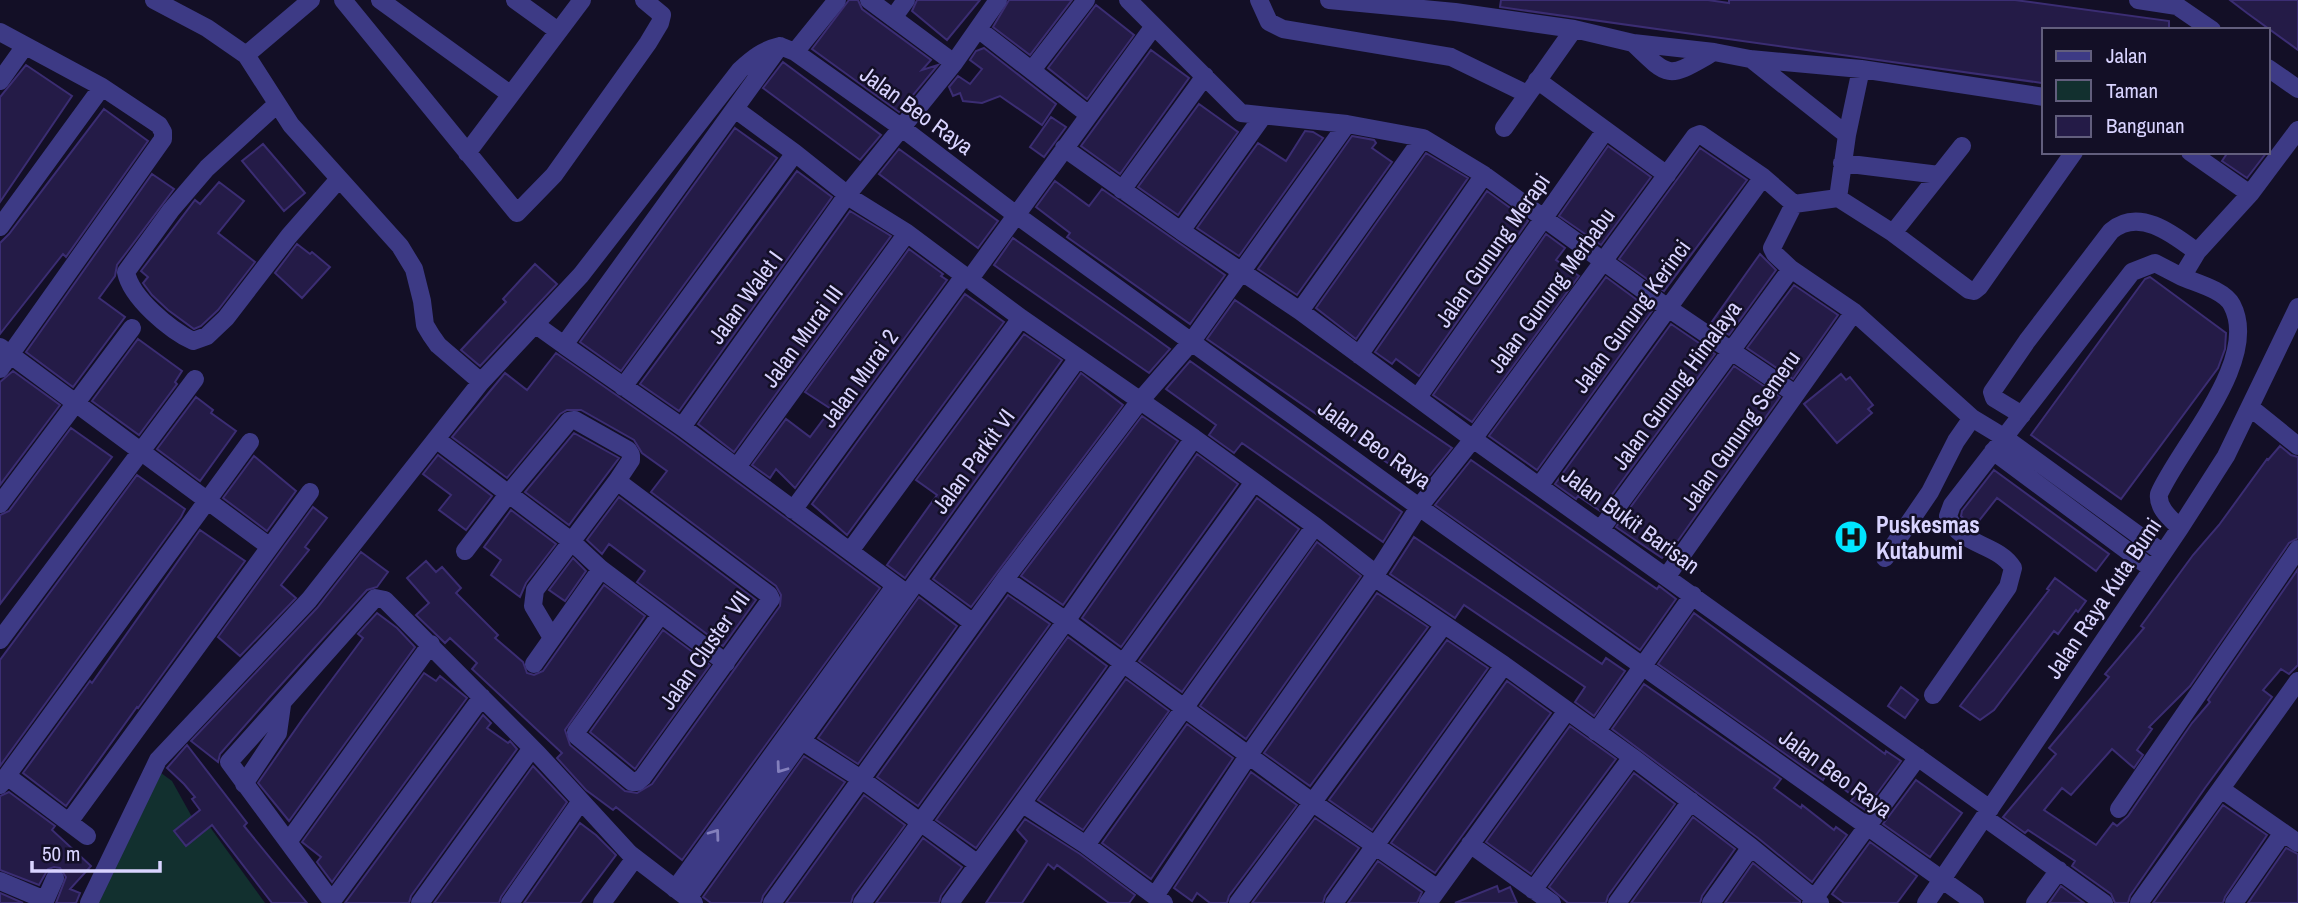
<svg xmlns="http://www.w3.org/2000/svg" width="2298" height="903" viewBox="0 0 2298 903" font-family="'Archivo Narrow',sans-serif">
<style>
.green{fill:#12302f}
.building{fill:#241b47;stroke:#3b2d73;stroke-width:2}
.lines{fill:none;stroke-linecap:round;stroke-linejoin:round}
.minor{stroke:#3d3a85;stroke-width:18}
.oneway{stroke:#837fbc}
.labels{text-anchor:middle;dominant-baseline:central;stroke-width:5;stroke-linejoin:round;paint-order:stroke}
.street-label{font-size:23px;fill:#d9d4ff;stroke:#130f26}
.poi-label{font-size:23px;font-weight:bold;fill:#d9d4ff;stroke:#130f26;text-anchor:start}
</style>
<rect width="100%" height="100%" fill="#130f26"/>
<!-- green -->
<path class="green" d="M161,773l11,8 20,36 -18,14 12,15 24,-19 55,76h-176z"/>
<!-- building -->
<path class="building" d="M849,0h9l4,9 69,51 -9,10 16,-5 -39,47 -87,-63z
M917,0h63l-33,40 -35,-29z
M1009,0h63l-42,55 -37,-28z
M1501,0h207l21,3v-3h286l154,21v9h-125l-2,53 -542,-76z
M2230,0h68v50l-51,-37z
M1096,5l38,30 -47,64 -39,-31z
M984,48l72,56 -14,21 -42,-29 -18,7 -19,-2 -3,-8 -7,3 -4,-9 9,-11 12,8 12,-15 -12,-9 6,-9z
M1151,50l38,28 -69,96 -39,-28z
M783,62l98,73 -21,25 -97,-72z
M26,65l46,31 -72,106v-105z
M1199,104l39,28 -60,83 -40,-28z
M104,109l44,32 -82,116 -3,-3 -63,80v-91l9,-9z
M1051,117l15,10 -22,30 -14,-10z
M735,128l42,30 -156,213 -41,-29z
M1305,131l8,1 10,6 -84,118 -42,-28 61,-85 28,18z
M1352,136l22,4 2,3 -4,5 20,14 -95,133 -39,-26z
M263,144l42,49 -21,18 -42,-50z
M1608,146l43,31 -50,68 -42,-29z
M1700,148l47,32 -83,111 -45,-32z
M899,149l99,72 -20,27 -99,-74z
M2228,152h39l-20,26 -25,-17z
M1426,153l42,25 -112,161 -40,-31z
M797,171l35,26 -153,214 -39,-27z
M152,174l22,15 -57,76 -2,11 -16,22 26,19 -52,70 -47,-35z
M1055,181l34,25 13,-17 123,86 -35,49 -123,-87 3,-4 -34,-26z
M219,182l25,19 -26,32 37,29 -37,48 -17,16 -7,3 -26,-19 -16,-15 -9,-12 5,-6 -7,-6 54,-71 5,4z
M1487,191l41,30 -109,155 -23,-17 -4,5 -17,-12z
M850,211l41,25 -157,216 -36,-28z
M1546,234l19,14 -9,12 23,16 -107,146 -39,-27z
M1013,238l135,95 22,16 -21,24 -141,-98 -14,-10z
M297,244l13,10 2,-2 18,15 -28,31 -27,-25z
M909,249l34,25 -2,2 6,4 -152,208 -19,-19 -6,9 -18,-13 34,-46 24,18 21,-28 -26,-17z
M1760,254l16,16 -47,65 -18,-12z
M535,264l22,20 -77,82 -19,-16 45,-48 -3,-3z
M1606,277l46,34 -115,159 -48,-34z
M2150,277l76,56 -1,16 -7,19 -97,131 -90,-64 114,-156z
M1794,285l44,30 -45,64 -46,-31z
M965,294l39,28 -157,213 -35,-31z
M1235,300l217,148 -31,38 -214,-147z
M1671,324l44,30 -115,157 -22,-15 -2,3 -21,-15z
M1024,334l38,26 -157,218 -18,-13 50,-70 -21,-15z
M138,339l44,32 -7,11 2,2 -38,51 -47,-34z
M556,353l119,83 205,152 -198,272 -66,-53 -3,3 -27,-20 -29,-32 5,-5 -90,-84 5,-6 -27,-25 -5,5 -29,-28 13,-12 -22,-25 19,-17 10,11 6,-5 19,21 -5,5 42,42 -3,3 28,24 4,11 7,2 9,-4 61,-86 41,31 -80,114 5,15 55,46 12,2 15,-9 128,-178 1,-11 -5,-9 -125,-94 16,-21 -25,-18 -8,-13 -53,-30h-14l-7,4 -53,64 -55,-41 53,-64 22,17z
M1190,361l212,151 -19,30 -141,-99 -8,10 -25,-18 7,-10 -50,-36z
M1734,366l46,31 -103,145 -2,-1 -13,17 -46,-31z
M13,371l47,34 -60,80v-103z
M1081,373l42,32 -152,202 -38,-28z
M1841,374l5,6 4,-3 23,28 -5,4 4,4 -35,30 -33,-39z
M196,397l17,13 -2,3 25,18 -36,50 -43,-32z
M1142,416l36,25 -115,164 -42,-29z
M71,428l41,29 -112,147v-89l9,-4z
M574,433l45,25 -50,67 -44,-33z
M2280,446l11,9 7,2v81l-9,5 -99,143 -41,41 3,2 -15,21 6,5 -9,13 -22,-19 -41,46 -9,-7 -18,22 52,35 17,-22 4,3 11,-10 64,-93 18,-21 -2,-2 90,-131v96l-9,9 -8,-5 -18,21 9,7 -67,91 -75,108 -2,7h-13l-4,-9 -39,-28 3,-5 -47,-31 -3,3 -22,-16 53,-63 -7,-6 60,-71 -4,-3 39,-46 -3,-2 52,-71 26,-30 48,-66 1,1z
M1197,454l41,30 -117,163 -39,-29z
M438,455l54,41 -26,34 -27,-20 12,-15 -28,-21z
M254,456l42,35 -29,40 -44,-33z
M1471,460l186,129 2,-3 17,13 -36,51 -205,-145z
M1994,470l115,84 -13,17 -99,-73 -23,29 -13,-11 1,-5z
M137,475l48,34 -4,8 -181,249v-106z
M619,497l137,103 -33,46 -86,-64 8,-11 -36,-27 -7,10 -15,-14z
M1257,498l42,31 -117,163 -43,-31z
M313,507l14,11 -22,29 4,3 -28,35 15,13 -56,58 -22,-19z
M511,510l45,34 -30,39 -6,14 -29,-22 10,-15 -17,-13z
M200,530l45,31 -107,147 -1,-1 -71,99 -43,-33 67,-92 2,2z
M1414,537l188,127 4,-6 19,13 -31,45 -19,-14 10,-15 -121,-82 -9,13 -65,-44z
M1317,542l44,34 -115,163 -46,-33z
M361,552l27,20 -11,15 -10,3 -97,107 -50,57 -2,8 -27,-21 126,-133z
M573,558l13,13 -21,30 -16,-11z
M2055,578l31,23 -8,11 -2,-2 -18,24 -4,-3 -60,79 -14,10 -20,-14 89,-116 -2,-1z
M1377,593l51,34 -118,159 -46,-33z
M1008,595l42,29 -132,182 -41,-29z
M919,597l38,29 -99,138 -40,-26z
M377,613l20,15 18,19 -126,174 -31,-38 46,-66 59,-79 -5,-4z
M1694,613l191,141 1,-3 15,10 -36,49 -14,-9 3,-4 -28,-22 -3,5 -18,-12 -147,-104z
M663,630l47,35 -75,104 -45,-37z
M1068,637l39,29 -131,182 -40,-28z
M1447,640l41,28 -116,162 -43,-30z
M424,673l12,8 4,-5 27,22 -135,184 -15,-20 4,-5 -19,-15z
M1126,679l43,32 -86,119 -45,-30z
M1507,681l44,32 -116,160 -44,-30z
M1644,684l137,95 -7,9 27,20 1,-3 32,25 2,-3 11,8 -35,47 -54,-44 -146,-109z
M1901,687l17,13 -13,18 -17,-12z
M483,715l8,8 -4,5 21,15 2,-2 7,8 -106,147 -2,7h-64z
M1187,724l46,34 -82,121 -49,-36z
M1570,726l46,33 -85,115 -45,-32z
M187,745l60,78 -3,3 63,77h-35l-60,-78 -26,21 -12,-15 26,-21 -8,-11 3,-2 -11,-13 -17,-16z
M804,756l41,26 -82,114 -2,7h-50l-8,-6z
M533,766l34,36 -66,95 -2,6h-65z
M1251,772l46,33 -68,91 -2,7h-17l-13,-10 -5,8 -18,-13z
M1634,773l41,31 -67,92 -2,7h-38l-19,-16z
M1916,780l46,33 -32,44 -47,-33z
M9,792l46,34 -3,4 39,36 -21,23 10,4 -4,10h-20l10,-26 -6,-9 -6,-1 -6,2 -9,16 -39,-15v-74z
M864,795l41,30 -52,71 -2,7h-65z
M2223,805l44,30 -42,62 -2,6h-70z
M1693,817l42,32 -33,47 -2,7h-69z
M1315,818l44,30 -34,48 -2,7h-71z
M1025,819l55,35 55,41 -6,8h-20l-52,-38 -3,4 -6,-5 -26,39h-36l41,-62 -10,-11z
M580,823l16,12 20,20 -36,48h-56z
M923,838l39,29 -21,29 -2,7h-63z
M1870,842l47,34 -20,27h-53l-12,-9z
M2286,848l12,6v49h-50z
M1378,861l44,31 -5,11h-69z
M1753,863l47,38v2h-75z
M1497,886l2,6 11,-5 7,16h-62z
M2061,886l23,17h-35z
M0,893l23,10h-23z"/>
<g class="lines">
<!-- minor -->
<path class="minor" d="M154,0l53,28 39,27 45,70 109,121 14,23 8,32 3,24 6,10 7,10 43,37
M343,0l174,213 37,-38 94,-132 12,-20 2,-8 -18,-15
M380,0l130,94
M515,0l43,31
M869,0l85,63
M1128,0l113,113 106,11 76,14 61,37 184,133 127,86
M1259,0l10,22 14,7 168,28 76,37
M1329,0l126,12 119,17 59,14 81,9 36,7 111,10 183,28
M2138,0l39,6 35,24
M893,18l13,-18
M978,29l111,86
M0,32l102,55 57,38 4,7v7l-163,230
M1633,43c38,37 35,35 81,9
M780,46l15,6 107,76 113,86 404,293 556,396
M780,46l-216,299 118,82 224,166
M795,52l42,-52
M246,55l65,-55
M1751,59l96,76
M2268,68l30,21
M1861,69l-14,66 -9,63 55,35 76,57 5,1 5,-4 95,-135
M1032,70l54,-70
M1537,80l130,95
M0,81l25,-35
M276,105l-69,63 -36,42 -45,62c5,26 44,58 67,69l14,-5 19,-18 63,-82 50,-57
M735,109l60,44 59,47 53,33 114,85 173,120 121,88 56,44 3,7 130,88 128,92 119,90 69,56
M1504,128l70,-99
M1064,148l117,83 119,80 173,128 517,370
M2190,152l60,42
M467,153l115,-153
M1842,163l97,12
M1122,190l83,-114
M1794,204l44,-6
M0,227l102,-140
M1181,231l82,-115
M1893,233l69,-87
M969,280l185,-254
M1300,311l123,-173
M536,325l28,20
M0,347l270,200
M1359,355l125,-180
M623,387l172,-234
M1418,397l187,-266
M2251,408l47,38
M2022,415l-28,-17 -2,-6 35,-51 84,-110c28,-24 62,3 86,21
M682,427l165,-232 107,-132 44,-63
M436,439l135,102 30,28 125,94
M1993,451l159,118
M737,467l170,-234
M617,481l152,114 2,4 -128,178 -6,5h-5l-55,-46 -1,-4 85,-118
M1540,485l223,-308
M0,504l132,-176
M793,510l171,-234
M2180,528c-9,-9 -23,-20 -21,-34 21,-48 102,-134 73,-189 -8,-15 -36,-22 -50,-28
M1601,529l190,-260
M465,551l44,-58 60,-72 6,-1 53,30 3,5v5l-14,21 -82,109 -2,16 19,32
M850,551l171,-233
M1885,558l45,-66 26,-51 16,-23
M1667,576l187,-264
M1005,579l61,42 246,181 126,87
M917,581l56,42
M0,640l195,-261
M534,664l67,-95
M1933,695l75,-108 5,-19c-15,-25 -54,-22 -65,-52l4,-11 180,-233 23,-9 27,14 15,-25 53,-58 48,-64
M1596,732l97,-137
M791,734l70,45 117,85
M7,776l80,60
M244,784l34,-51 4,-28
M0,785l250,-343
M2221,789l77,54
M1023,804l63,41 78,58
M2119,809l179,-260
M1985,818l119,85
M69,822l241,-330
M288,842l143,-198
M1470,844l82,59
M1086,845l229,-319
M0,881l45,19
M675,889l220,-303
M1533,890l99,-133
M1155,896l93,-140 126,-179 45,-70 54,-68 222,-303 5,-2 63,43 31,27 -22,44 3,6 16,15 63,43 118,106 33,20 158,115
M688,898l390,-540
M332,901l150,-204
M44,903l11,-25
M89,903l69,-143 151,-160 172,-218 100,-107 159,-205c13,-12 23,-20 40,-24
M333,903l-104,-141 146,-164 10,2 153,154 92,100 64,49
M420,903l112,-155
M510,903l71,-102
M602,903l33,-45
M772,903l233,-324 134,-177 53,-61 155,-217
M862,903l204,-282 128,-183
M950,903l304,-421
M1238,903l205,-277
M1334,903l170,-238
M1428,903l138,-191
M1617,903l74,-102
M1711,903l40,-56
M1811,903l107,-146
M1926,903l254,-375 46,-72 72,-149
M2035,903l24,-33
M2139,903l159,-222
M2234,903l48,-69"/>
</g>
<!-- one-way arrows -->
<defs><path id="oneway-chevron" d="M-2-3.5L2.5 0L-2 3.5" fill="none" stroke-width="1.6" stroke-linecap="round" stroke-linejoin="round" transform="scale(1.75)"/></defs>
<g class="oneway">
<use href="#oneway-chevron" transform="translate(781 768) rotate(126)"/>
<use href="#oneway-chevron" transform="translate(715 834) rotate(-54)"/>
</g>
<!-- icons -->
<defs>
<symbol id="hospital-disc" viewBox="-11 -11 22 22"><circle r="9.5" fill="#00e5ff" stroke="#130f26"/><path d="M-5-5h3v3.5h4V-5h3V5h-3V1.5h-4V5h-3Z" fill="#111"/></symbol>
</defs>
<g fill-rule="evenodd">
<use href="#hospital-disc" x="1832" y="518" width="38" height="38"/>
</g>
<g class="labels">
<!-- street labels -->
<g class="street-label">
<text transform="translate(917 110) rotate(36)">Jalan Beo Raya</text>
<text transform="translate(1492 250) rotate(-55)">Jalan Gunung Merapi</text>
<text transform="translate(1551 290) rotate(-54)">Jalan Gunung Merbabu</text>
<text transform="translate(745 297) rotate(-54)">Jalan Walet I</text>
<text transform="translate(1631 316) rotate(-54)">Jalan Gunung Kerinci</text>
<text transform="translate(802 336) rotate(-54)">Jalan Murai III</text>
<text transform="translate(859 378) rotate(-54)">Jalan Murai 2</text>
<text transform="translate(1676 385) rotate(-54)">Jalan Gunung Himalaya</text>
<text transform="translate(1740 430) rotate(-55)">Jalan Gunung Semeru</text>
<text transform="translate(1375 444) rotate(36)">Jalan Beo Raya</text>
<text transform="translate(973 461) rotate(-54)">Jalan Parkit VI</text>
<text transform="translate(1631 520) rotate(36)">Jalan Bukit Barisan</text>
<text transform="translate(2103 598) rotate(-56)">Jalan Raya Kuta Bumi</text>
<text transform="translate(704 650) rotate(-55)">Jalan Cluster VII</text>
<text transform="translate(1836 773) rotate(36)">Jalan Beo Raya</text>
</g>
<!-- poi labels -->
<g class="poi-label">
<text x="1876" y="524">Puskesmas<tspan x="1876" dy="26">Kutabumi</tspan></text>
</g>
</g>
<!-- legend -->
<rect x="2042" y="28" width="228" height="126" fill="#130f26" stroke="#625e7d" stroke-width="2"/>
<rect x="2056" y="51" width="35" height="10" fill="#3d3a85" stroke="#625e7d" stroke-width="2"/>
<text x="2106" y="63" font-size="21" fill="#d9d4ff">Jalan</text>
<rect x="2056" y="80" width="35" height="21" fill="#12302f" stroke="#625e7d" stroke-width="2"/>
<text x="2106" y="98" font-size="21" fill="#d9d4ff">Taman</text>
<rect x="2056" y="116" width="35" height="21" fill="#241b47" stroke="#625e7d" stroke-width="2"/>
<text x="2106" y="133" font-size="21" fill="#d9d4ff">Bangunan</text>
<!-- scale -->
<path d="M32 861v10h128v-10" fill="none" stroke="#d9d4ff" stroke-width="3.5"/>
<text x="42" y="861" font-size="21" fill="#d9d4ff" stroke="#130f26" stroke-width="5" paint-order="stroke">50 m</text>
</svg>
